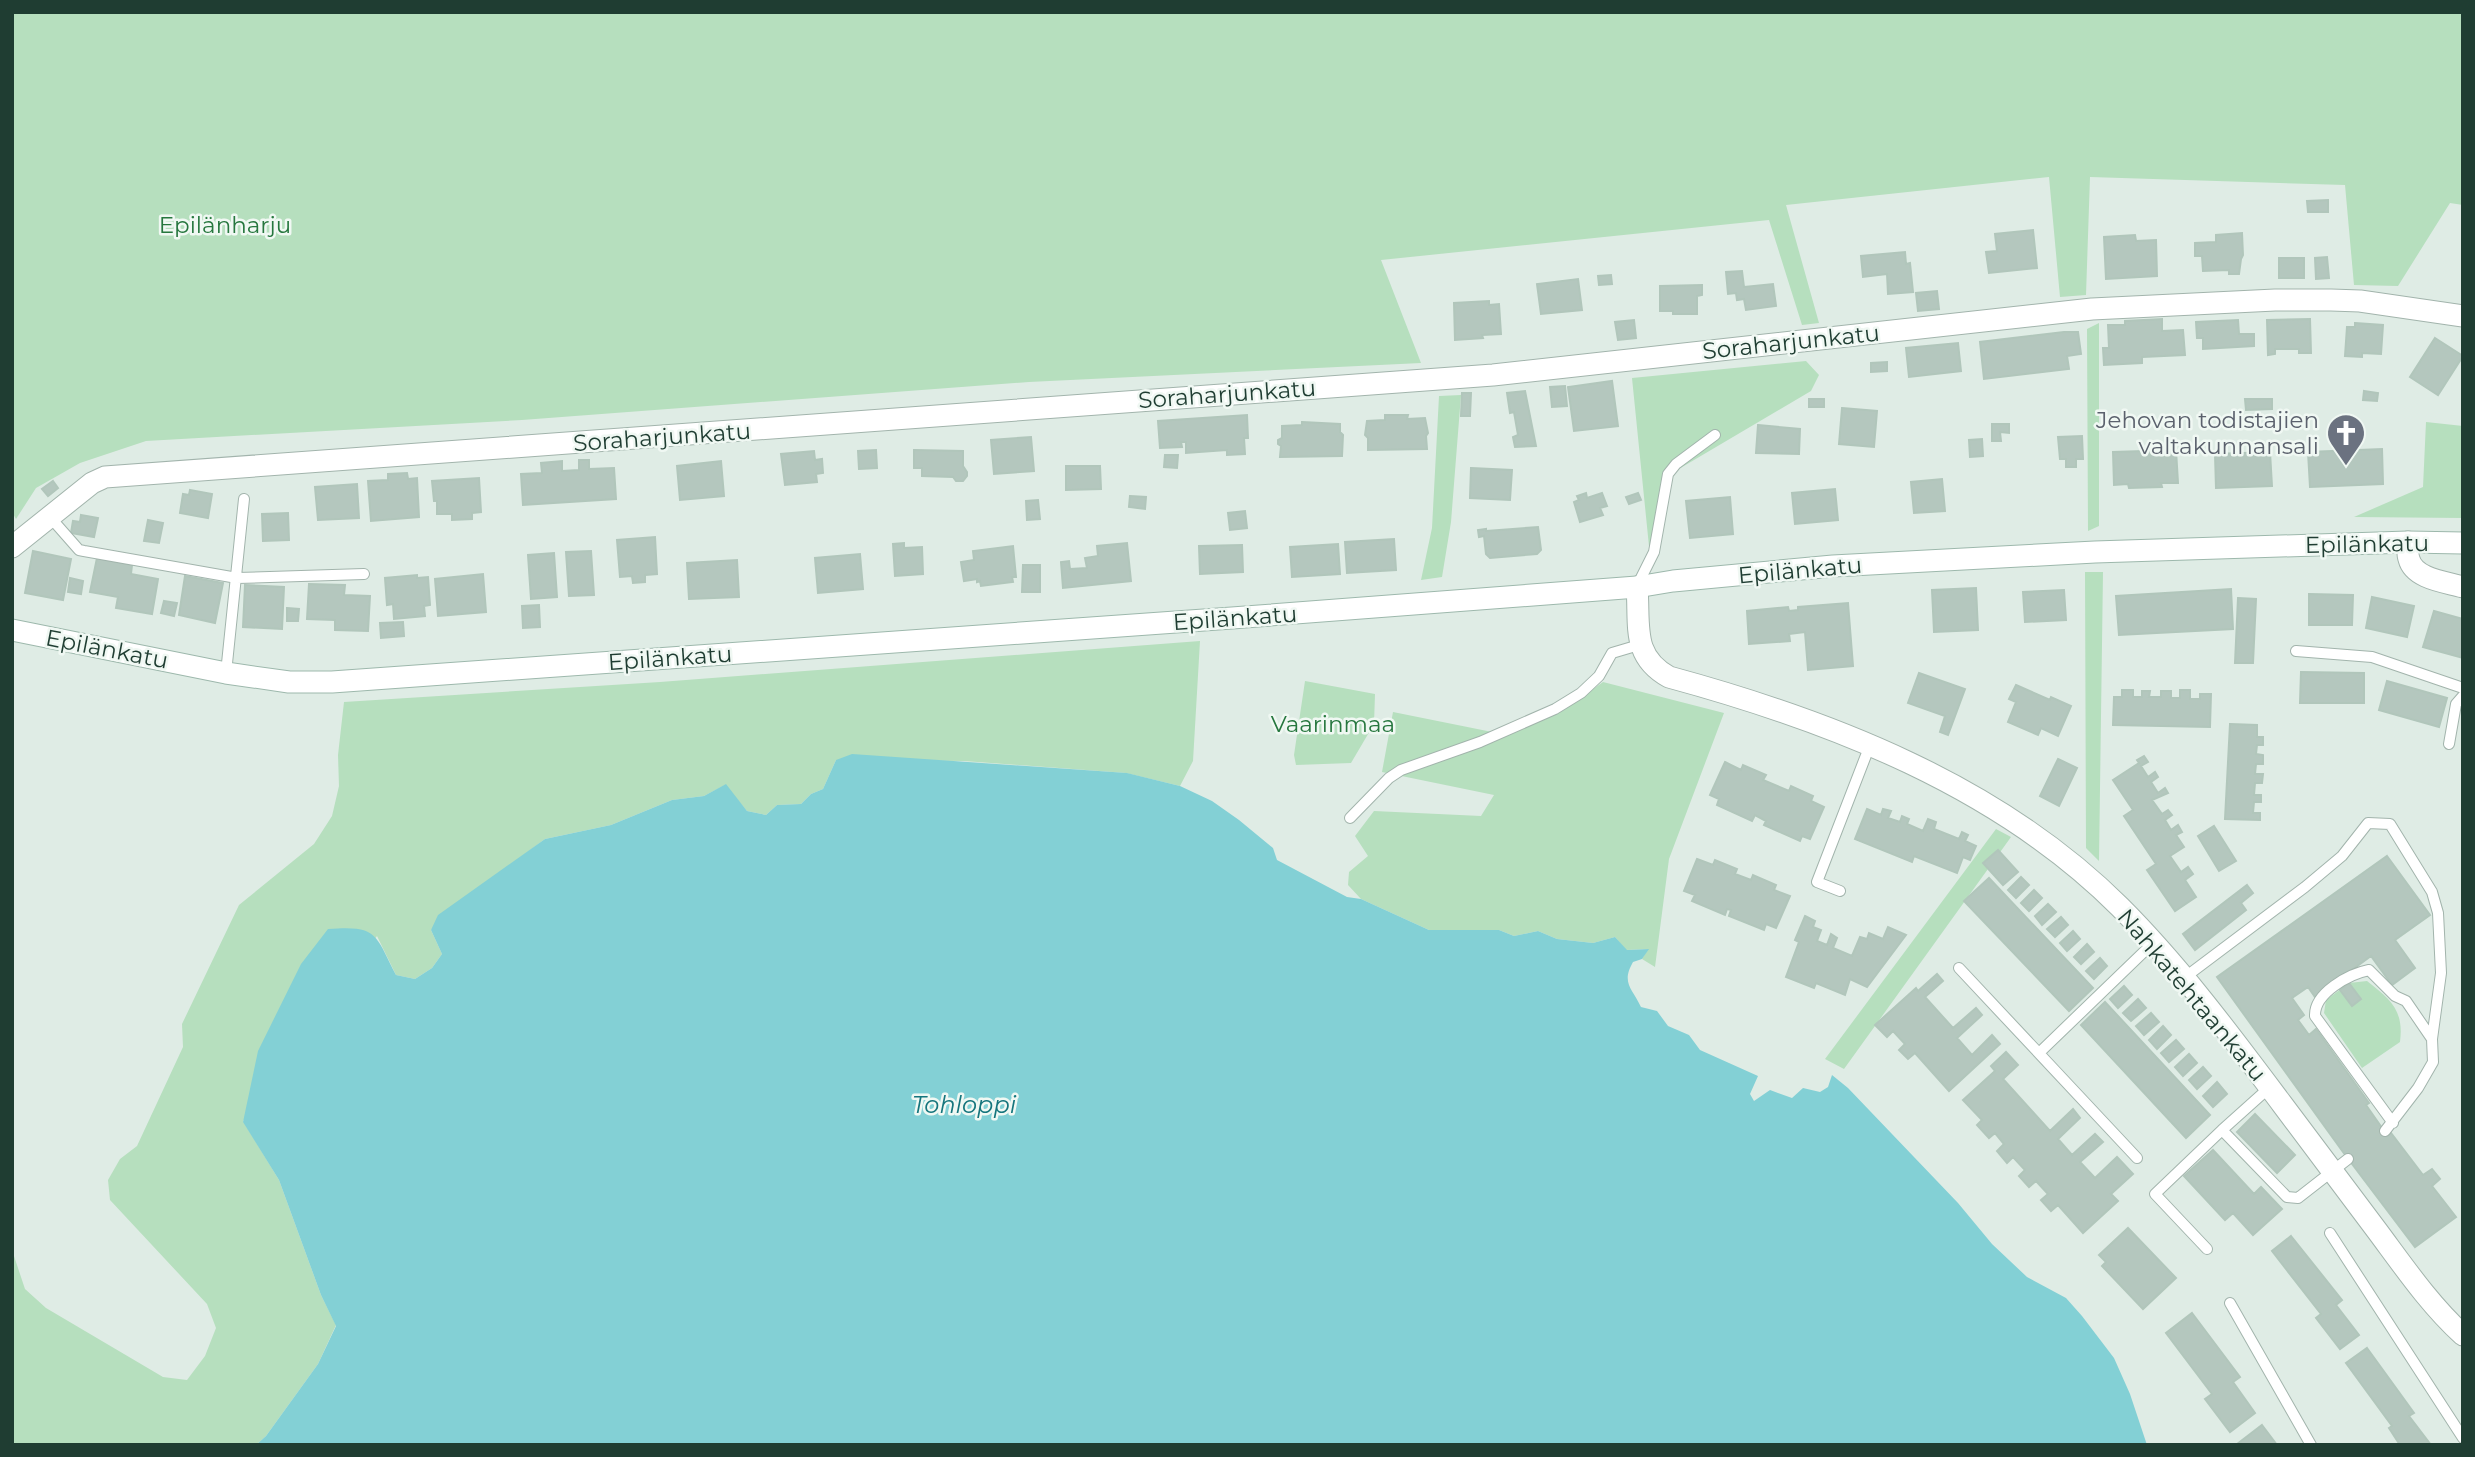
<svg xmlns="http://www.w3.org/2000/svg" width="2475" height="1457" viewBox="0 0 2475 1457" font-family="Montserrat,sans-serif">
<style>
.green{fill:#b6dfbe}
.water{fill:#83d0d5}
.building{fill:#b4c7be;stroke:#b1c6bb;stroke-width:2}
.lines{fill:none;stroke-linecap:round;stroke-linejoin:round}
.lane-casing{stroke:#a2b4ac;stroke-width:12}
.street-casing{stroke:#a2b4ac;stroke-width:23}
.secondary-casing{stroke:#9db8ac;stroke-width:23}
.lane{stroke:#fff;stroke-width:10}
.street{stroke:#fff;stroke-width:21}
.secondary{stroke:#fff;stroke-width:21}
.labels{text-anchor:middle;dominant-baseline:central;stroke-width:5;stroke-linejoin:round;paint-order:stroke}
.park-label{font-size:23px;fill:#26773e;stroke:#f0f8f3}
.street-label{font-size:23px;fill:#1f3d32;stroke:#f0f8f3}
.worship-label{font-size:23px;fill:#5b616d;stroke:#f0f8f3;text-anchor:end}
.water-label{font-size:24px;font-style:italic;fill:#15757d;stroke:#f0f8f3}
</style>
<rect width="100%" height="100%" fill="#dfece5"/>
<!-- green -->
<path class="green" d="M12,12h2451v193l-13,-2 -52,83 -44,-1 -9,-100 -255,-8 -4,118 -26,2 -11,-120 -263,28 33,118 -17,2 -33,-105 -388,40 40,103 -392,19 -507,38 -376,21 -66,22 -44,25 -20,31 -4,-7z
M2099,323v203l-11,5 -1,-202z
M1806,361l13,14 -8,16 -139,82 -22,83 -18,-178z
M1461,395l-10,127 -9,55 -21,3 11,-52 7,-132z
M2426,422l37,4v92l-109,-1 69,-30z
M2085,572h18l-4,289 -13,-13z
M1200,641l-7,120 -13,25 -54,-13 -162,-12 -128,-1 -13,29 -12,5 -10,10 -24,1 -11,10 -19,-4 -22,-26 -21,11 -32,4 -61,25 -66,14 -50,37 -64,54 11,24 -10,14 -17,11 -19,-4 -19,-39 -134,185 36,59 42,115 15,30 -18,39 -52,72 -10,9h-244v-195l13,39 21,19 117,69 24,3 18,-24 11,-28 -9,-24 -97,-104 -2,-20 12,-21 17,-13 46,-99 -1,-23 57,-119 75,-61 18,-28 7,-30 -1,-31 6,-53 316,-20z
M1305,681l70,13 -1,30 -23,39 -55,2 -2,-10z
M1603,682l121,31 -55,146 -14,108 -13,-8 6,-10 -22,1 -11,-13 -22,6 -36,-4 -19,-8 -24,5 -15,-6h-70l-68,-31 -13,-14 1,-13 19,-16 -13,-20 19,-25 107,5 13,-21 -112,-23 11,-60 114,23 57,-25z
M1996,829l15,8 -167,232 -19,-10z
M2367,981c24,19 37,29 33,61l-38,26 -38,-55 2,-13 23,-17z"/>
<!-- water -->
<path class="water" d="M852,754l275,19 53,13 32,15 27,19 34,28 4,12 70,37 14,2 68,31h70l15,6 24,-5 19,8 36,4 22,-6 12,13 22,-1 -7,10 -9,3c-12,21 -1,26 8,45l16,4 11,15 21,9 11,15 58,26 -8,18 4,7 16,-11 22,8 11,-10 17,4 8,-5 4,-12 16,13 110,115 34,41 35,33 39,21 16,18 32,42 16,36 17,51h-1891l10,-9 52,-72 18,-38 -15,-31 -42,-115 -36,-58 15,-71 43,-87 27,-35c50,-4 47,5 68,46l19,4 17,-11 10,-14 -11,-24 7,-15 107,-76 66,-14 61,-25 32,-4 22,-12 21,27 19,4 11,-10 24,-1 10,-10 12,-5 13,-29z"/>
<!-- building -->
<path class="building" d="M2328,200v12h-20l-1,-11z
M2033,230l4,38 -48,5 -3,-21 11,-1 -2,-17z
M2242,233l1,22 -2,4 -2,15h-10v-4l-26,1 -1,-15h-7v-13l21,-1v-7z
M2135,235l1,6 20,-1 1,36 -51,3 -2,-42z
M1905,252l1,12 4,-1 3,29 -25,2 -1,-20 -24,3 -2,-21z
M2327,257l2,21 -13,1 -1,-21z
M2279,258h25v20h-25z
M1742,271l2,16 29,-3 3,22 -30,4 -2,-11 -7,1 -1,-7 -8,1 -2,-22z
M1611,275l1,9 -13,1 -1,-9z
M1578,279l4,31 -41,4 -4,-30z
M1702,285v10l-5,1v18h-24v-3h-13v-25z
M1937,291l2,18 -21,2 -2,-18z
M1489,301v4l10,-1 2,30 -19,1 1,3 -28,2 -1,-37z
M2162,319v12l21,-1 2,25 -43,2v6l-38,2 -1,-17h6l-1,-23h17v-4z
M2310,319l1,34h-12v-4h-24v5l-7,1 -1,-35z
M1634,320l2,18 -18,2 -3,-18z
M2238,320l1,14h15v12l-51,3v-11h-6l-1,-16z
M2355,323l28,2 -2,29 -19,-1v4l-17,-1 2,-29h8z
M2064,332h14l3,22 -14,2 2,13 -85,10 -4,-37z
M2435,338l28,18 -25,39 -28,-18z
M1958,343l3,28 -52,6 -3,-29z
M1887,362v9l-16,1v-9z
M1612,381l6,45 -44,5 -6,-44z
M1565,386l2,20 -15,1 -2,-20z
M1525,391l11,55 -21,1 -2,-10 5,-2 -4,-23 -4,1 -3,-20z
M2364,391l14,2 -1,8 -14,-1z
M1462,393h9l-1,23h-9z
M1809,399h15v8h-15z
M2245,399h27v10l-26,1z
M1842,408l35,3 -3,36 -35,-3z
M1247,415l1,23h-4l1,16 -18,1v-5l-41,3v-11h-5l1,5 -22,1 -2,-27z
M1385,415h23l-1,4 18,-1 3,15 -2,3 1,13 -59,1v-12l-3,-3 2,-14 18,-1z
M1302,422l38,2v8l3,3 -1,21 -62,1 1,-11 -3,-2v-4l4,-2v-12l20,-1z
M1992,424h17v9l-9,-1 1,9h-9z
M1758,425l42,4 -1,25 -43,-1z
M2082,436l1,23h-7v8h-10v-8h-6l-2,-22z
M1031,437l3,34 -40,3 -3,-34z
M1982,439l1,17 -13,1 -1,-17z
M2382,449l1,35 -73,3 -2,-35z
M876,450l1,18 -18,1 -1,-18z
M914,450l49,1v15l4,6v4l-4,5h-7l-3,-4 -31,-1v-8h-8z
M2176,450l2,33h-17l1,4 -33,1 -1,-4 -14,1 -1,-33z
M814,451l1,9 7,-1 1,14 -7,1 1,8 -32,3 -4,-31z
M2270,452l2,34 -56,2 -1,-34z
M1165,455h13l-1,13 -13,-1z
M579,460h10v9l25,-1 2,31 -93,6 -2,-31 21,-1 -1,-10 21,-2v10l17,-1z
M721,461l3,35 -44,4 -3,-34z
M1066,466h34l1,23 -35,1z
M1471,468l41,2 -2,30 -40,-2z
M407,473l1,6 9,-1 2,39 -48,4 -3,-40 20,-1v-6z
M479,478l2,34 -9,1v6l-20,1v-6h-15v-13h-3l-2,-20z
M1942,479l3,32 -31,2 -3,-31z
M53,481l5,7 -10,8 -6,-7z
M357,484l2,34 -41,2 -3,-33z
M1835,489l3,31 -43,4 -3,-31z
M190,490l22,4 -4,24 -28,-5 3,-19 6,1z
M1586,493l1,5 15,-5 5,13 -7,2 3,7 -23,7 -6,-20 5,-2 -2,-4z
M1638,493l3,7 -12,4 -3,-7z
M1130,496l16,1 -1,12 -16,-2z
M1730,497l3,37 -43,4 -4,-37z
M1038,500l2,19 -13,1 -1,-19z
M1245,511l2,17 -17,2 -2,-17z
M288,513l1,27 -26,1 -1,-27z
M81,515l17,3 -4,19 -23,-4 2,-12 7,1z
M148,520l15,3 -4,20 -15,-2z
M1538,527l3,23 -4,4 -47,4 -4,-4 -2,-18 -5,1 -1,-7 8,-1v2z
M655,537l2,37 -12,1v7l-12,1 -1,-7 -12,1 -3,-37z
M1394,539l2,31 -49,3 -2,-31z
M904,543v5l18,-1 1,27 -28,2 -2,-32z
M1127,543l4,38 -68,7 -2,-26 8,-1 1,8 17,-1 -2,-10 13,-2 -1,-10z
M1338,544l2,30 -48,3 -2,-30z
M1242,545l1,27 -43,2 -1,-28z
M1013,546l3,31h-4l1,5 -32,4 -1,-5 -3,1v-3l-13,2 -3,-19 13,-2 -1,-9z
M33,551l38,8 -8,41 -38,-7z
M591,551l3,44 -25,1 -3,-44z
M554,553l3,44 -26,2 -3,-44z
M860,554l3,35 -45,4 -3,-35z
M97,558l35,7 -1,9 27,5 -6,35 -36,-6 2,-11 -28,-5z
M737,560l2,37 -50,2 -2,-36z
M1023,565h17v27h-18z
M483,574l3,38 -48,4 -3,-37z
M417,575v3l11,-1 2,28 -6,1 1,10 -31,3 -1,-15 -6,1 -2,-27z
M185,576l38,7 -8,40 -36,-8z
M70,578l13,3 -2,13 -13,-2z
M309,584l36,1 -1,10 26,1 -2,35 -33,-1v-10l-28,-1z
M245,585l39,2 -2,42 -39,-2z
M1976,588l2,42 -44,2 -2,-42z
M2231,589l2,40 -114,6 -3,-39z
M2064,590l2,30 -41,2 -2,-30z
M2309,594l44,1 -1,30h-43z
M2372,597l42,9 -7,31 -41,-9z
M2238,598l18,1 -3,64h-18z
M164,601l13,2 -3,13 -13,-3z
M1848,603l5,63 -45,4 -3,-38 -16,2 1,7 -41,3 -2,-33 41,-4 1,4 9,-1v-3z
M539,605l1,22 -17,1 -1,-22z
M287,608l12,1 -1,12h-11z
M2434,611l29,8v39l-40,-11z
M403,622l1,14 -23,2 -1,-15z
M2301,672l63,1v30h-64z
M1919,673l46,16 -17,46 -8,-3 5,-16 -37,-13z
M2387,681l60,17 -8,29 -60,-17z
M2016,685l34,15 1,-3 20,9 -13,30 -17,-8 -3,7 -30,-13 8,-20 -7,-3z
M2122,690h11v7h9v-6h8l-1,6h12v-6h10v7h9v-8h10v9h10v-5h11l-1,33 -97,-2 1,-28h8z
M2230,724l27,1v12h6v8h-6l-1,9 7,1v9h-7l-1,10h8l-1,9h-7l-1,12h7v7h-7l-1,11h7v7l-35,-1z
M2144,756l4,6 -7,4 7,11 7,-5 3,5 -7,5 7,11 7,-5 3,5 -16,7 10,14 6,-4 4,5 -7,5 6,10 7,-5 4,7 -6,3 8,12 -14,9 11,16 7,-5 5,7 -8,6 11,17 -21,14 -28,-41 9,-6 -32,-48 9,-6 -20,-30 26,-17 -2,-3z
M2058,759l19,9 -18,38 -19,-10z
M1725,762l16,8 2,-5 23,10 -3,5 26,11 2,-5 22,10 -2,5 13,6 -14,32 -8,-3 -2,5 -36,-16 2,-4 -11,-6 -3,6 -35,-16 2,-6 -9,-4z
M1867,809l14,6 2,-6 8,2 -3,7 12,4 2,-6 7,3 -2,5 16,7 5,-12 8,3 -2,7 25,10 3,-7 6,3 -3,6 11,5 -6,14 -7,-3 -6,16 -43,-17 -2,6 -57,-23z
M2214,826l22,35 -17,10 -21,-35z
M1998,850l20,22 -15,13 -20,-22z
M2387,856l43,59 -35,25 20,28 -23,17 -21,-29 -56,41 -7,-10 -16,11 12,17 -6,5 11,15 7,-6 53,74 -3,2 21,30 4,-2 32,42 9,-6 8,10 -8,7 24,31 -41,30 -72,-95 -126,-175z
M1697,859l16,6 2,-5 22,9 -2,5 16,6 2,-5 23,10 -2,5 16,6 -14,32 -10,-4 -2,6 -35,-14 2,-6 -4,-1 -2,6 -33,-14 3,-6 -11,-4z
M2021,877l8,8 -13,13 -8,-8z
M1989,878l104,110 -24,23 -105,-110z
M2247,885l6,8 -12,10 5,7 -51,40 -12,-16z
M2034,890l8,8 -13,13 -8,-8z
M2048,904l8,8 -14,13 -7,-9z
M1805,916l10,5 -2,6 8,3 -4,11 10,4 4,-11 6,4 -4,10 19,8 8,-19 7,2 2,-6 14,6 5,-12 18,8 -39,52 -17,-8 -5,16 -29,-12 -2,5 -28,-11 13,-35 -4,-2z
M2061,917l7,8 -13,12 -8,-8z
M2073,931l7,8 -13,12 -7,-8z
M2087,944l7,8 -13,12 -7,-7z
M2100,958l7,8 -13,13 -8,-8z
M1937,974l6,7 -18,16 28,31 23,-20 6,7 -25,23 15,17 20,-20 8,9 -51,47 -34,-38 -7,6 -9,-9 6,-6 -12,-13 -6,6 -12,-12 41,-37 2,3z
M2349,983l12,16 -9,7 -12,-16z
M2124,986l8,9 -14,13 -8,-9z
M2138,999l8,9 -15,13 -8,-8z
M2105,1002l105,113 -24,23 -105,-113z
M2151,1013l8,9 -15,13 -8,-9z
M2163,1026l8,9 -14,14 -8,-9z
M2176,1040l8,9 -15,13 -8,-9z
M2006,1052l12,13 -15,14 47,52 23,-22 7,9 -22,21 14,16 23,-21 8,8 -23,20 15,16 22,-21 16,17 -22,20 7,7 -35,32 -25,-28 -7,6 -10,-11 7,-6 -12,-13 -7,6 -10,-11 6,-6 -12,-13 -6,6 -10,-12 7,-7 -9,-11 -6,5 -12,-13 5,-5 -19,-20 32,-29 -4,-5z
M2189,1054l8,9 -14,13 -8,-9z
M2203,1067l8,9 -14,13 -8,-9z
M2217,1082l10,12 -14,13 -10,-11z
M2255,1114l40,41 -18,18 -40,-41z
M2213,1150l41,44 7,-7 21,22 -29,26 -20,-22 -8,7 -41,-44z
M2128,1228l48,50 -33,31 -41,-43 4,-4 -7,-7z
M2291,1236l51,64 -6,5 23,30 -19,14 -24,-31 5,-4 -49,-63z
M2192,1313l48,64 -7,5 22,31 -25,19 -25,-33 7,-5 -46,-61z
M2367,1348l47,65 -5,3 22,29h-31l-11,-17 3,-2 -46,-63z
M2262,1425l15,20h-39l-1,-1z"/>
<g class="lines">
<defs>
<path id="lane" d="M50,517l29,33 5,1 153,27 127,-4
M1637,586l17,-34 14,-78 8,-10 39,-29
M2296,651l76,6 91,31
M226,673l18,-174
M2449,744l7,-40 7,-8
M1350,818l39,-40 12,-8 79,-28 75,-33 26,-16 18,-17 13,-23 27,-8
M1840,891l-23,-9 53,-137
M1959,968l178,190
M2184,978l121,-91 37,-31 26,-33 22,1 42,68 6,21 3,60 -9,66 1,23 -15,26 -33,43
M2039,1053l114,-110
M2270,1087l-48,43 65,67 11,1 50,-39
M2393,1123l-78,-107c-1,-23 34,-42 54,-46l26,26 11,5 26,38
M2330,1233l133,205
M2207,1249l-52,-55 67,-64
M2230,1303l81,142"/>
<path id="street" d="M2408,542c0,5 -1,12 1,17 5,20 37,23 54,28
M12,547l80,-64 13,-6 1388,-102 599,-66 183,-9h56l29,1 103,15
M1637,587c3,38 -6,69 32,90 162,44 330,109 451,230 60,60 111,129 162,197 32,43 64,85 96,128 26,35 52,73 85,103"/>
<path id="secondary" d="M12,630l214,43 63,9h43l900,-64 405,-31 36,-6 160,-15 262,-14 313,-10 55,1"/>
</defs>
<!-- lane casing -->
<use href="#lane" class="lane-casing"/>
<!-- street casing -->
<use href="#street" class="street-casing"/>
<!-- secondary casing -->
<use href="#secondary" class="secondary-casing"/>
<!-- lane -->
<use href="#lane" class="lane"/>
<!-- street -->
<use href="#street" class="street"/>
<!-- secondary -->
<use href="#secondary" class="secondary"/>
</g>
<!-- icons -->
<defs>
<symbol id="church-pin" viewBox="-11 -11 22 30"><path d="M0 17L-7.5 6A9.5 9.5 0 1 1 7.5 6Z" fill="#6b7280" stroke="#f0f8f3"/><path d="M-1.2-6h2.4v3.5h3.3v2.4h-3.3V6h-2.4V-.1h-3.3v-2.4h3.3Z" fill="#fff"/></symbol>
</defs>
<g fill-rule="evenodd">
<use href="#church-pin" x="2324" y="411" width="44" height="60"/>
</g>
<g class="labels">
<!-- park labels -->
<g class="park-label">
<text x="225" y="225">Epilänharju</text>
<text x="1333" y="724">Vaarinmaa</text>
</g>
<!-- street labels -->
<g class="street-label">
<text transform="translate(1791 342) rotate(-6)">Soraharjunkatu</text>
<text transform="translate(1227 394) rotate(-4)">Soraharjunkatu</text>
<text transform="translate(662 437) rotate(-4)">Soraharjunkatu</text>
<text transform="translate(2367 544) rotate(-1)">Epilänkatu</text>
<text transform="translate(1800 570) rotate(-5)">Epilänkatu</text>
<text transform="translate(1235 618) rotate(-4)">Epilänkatu</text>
<text transform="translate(107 649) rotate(11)">Epilänkatu</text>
<text transform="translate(670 658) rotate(-4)">Epilänkatu</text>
<text transform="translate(2192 995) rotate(50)">Nahkatehtaankatu</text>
</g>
<!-- worship labels -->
<g class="worship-label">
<text x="2319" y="420">Jehovan todistajien<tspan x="2319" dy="26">valtakunnansali</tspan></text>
</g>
<!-- water labels -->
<g class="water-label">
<text x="964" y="1104">Tohloppi</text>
</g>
</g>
<!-- border -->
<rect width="2475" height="1457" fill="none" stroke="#1f3d32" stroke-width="28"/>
</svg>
